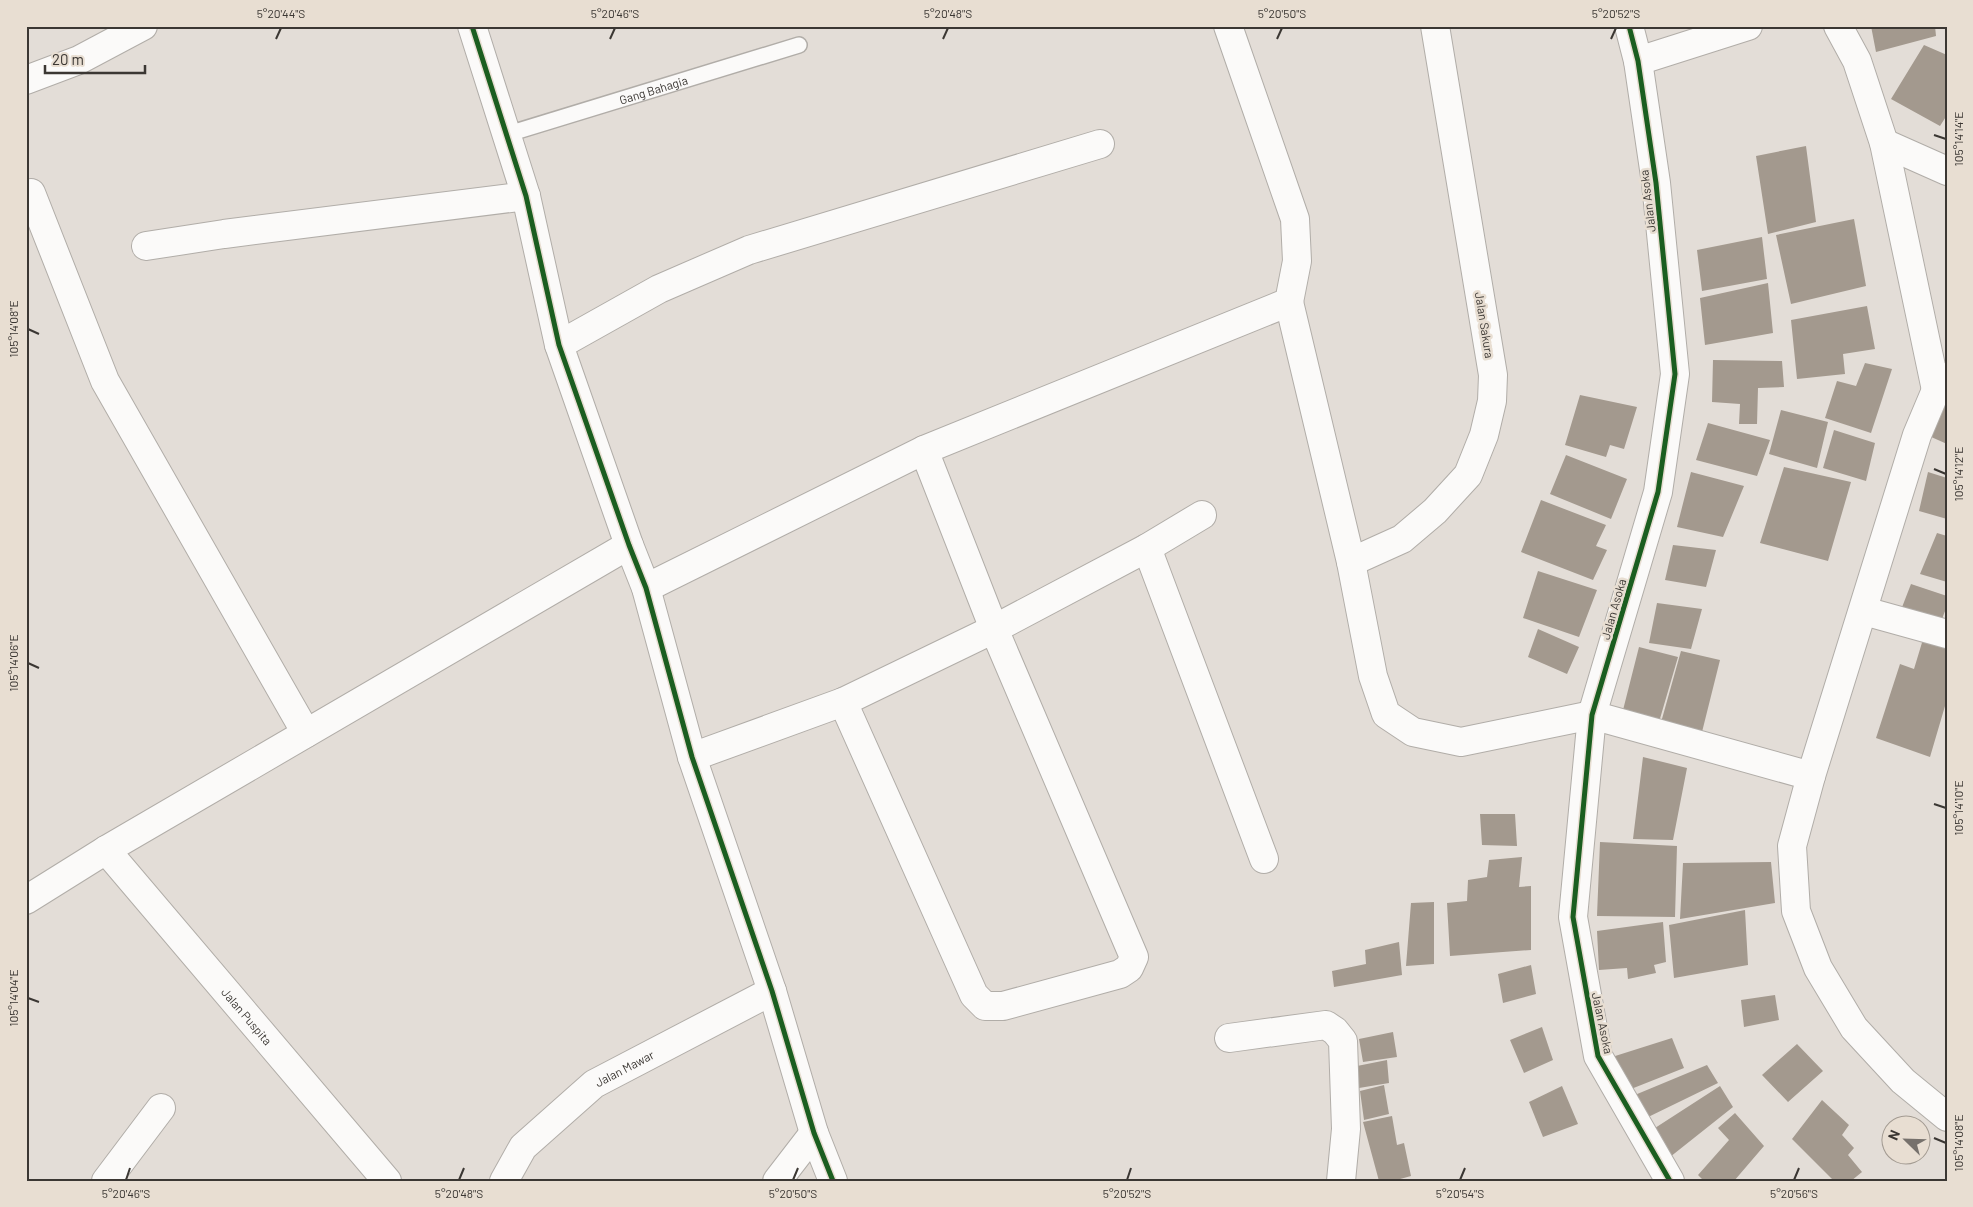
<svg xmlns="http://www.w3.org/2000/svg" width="1973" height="1207" viewBox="0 0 1973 1207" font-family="Barlow,sans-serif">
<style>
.building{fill:#a3998e}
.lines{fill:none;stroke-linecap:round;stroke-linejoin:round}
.lane-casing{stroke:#b1ada8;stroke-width:18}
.street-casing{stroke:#b1ada8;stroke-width:30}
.lane{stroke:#fbfaf9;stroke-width:15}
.street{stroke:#fbfaf9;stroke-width:28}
.cycleway-casing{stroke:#e8ded2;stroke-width:8}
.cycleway{stroke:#1b5e20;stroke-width:5}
.ticks{fill:none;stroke:#3b3733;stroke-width:2}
.labels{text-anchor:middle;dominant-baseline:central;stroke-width:5;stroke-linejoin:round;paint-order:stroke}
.street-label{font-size:12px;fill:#3b3733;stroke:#e8ded2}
.neatline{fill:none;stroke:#3b3733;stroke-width:2}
.ticks-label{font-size:12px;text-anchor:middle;fill:#3b3733}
</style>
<rect width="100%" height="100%" fill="#e3ddd7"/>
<!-- building -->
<path class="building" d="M1871,26h64l1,10 -60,16z
M1924,45l23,10v60l-7,11 -49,-27z
M1806,146l10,76 -48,12 -12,-78z
M1854,219l12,67 -75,18 -15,-69z
M1762,237l5,42 -65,12 -5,-41z
M1768,283l5,50 -68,12 -5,-47z
M1867,306l8,43 -32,5 2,20 -48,5 -6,-59z
M1713,360l69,1 2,26 -26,1 -1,36h-18l1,-20 -28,-2z
M1865,363l27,6 -21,64 -46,-15 12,-37 19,5z
M1580,395l57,12 -13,42 -14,-4 -4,12 -41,-12z
M1944,401l3,1v42l-18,-8z
M1781,410l47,12 -11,46 -48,-14z
M1708,423l62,17 -13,36 -61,-16z
M1834,430l41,13 -9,38 -43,-13z
M1566,455l61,24 -16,40 -61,-25z
M1784,467l67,15 -23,79 -68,-18z
M1691,472l53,14 -21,51 -46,-10z
M1928,472l19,6v41l-28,-8z
M1541,500l65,25 -10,21 11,4 -14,30 -72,-28z
M1937,533l10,3v46l-27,-8z
M1673,545l43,5 -10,37 -41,-7z
M1538,571l59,19 -18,47 -56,-19z
M1911,584l36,12v10l-7,18 -41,-9z
M1657,603l45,6 -11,40 -42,-6z
M1538,629l41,18 -12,27 -39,-17z
M1924,636l23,8v62h-2l-15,51 -54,-19 24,-74 14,5z
M1639,647l39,10 -19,65 -37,-8z
M1681,651l39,9 -19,76 -41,-10z
M1643,757l44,11 -14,72 -40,-1z
M1480,814h35l2,32 -35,-1z
M1600,842l77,4 -2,71 -78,-1z
M1522,857l-3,30 12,-1v64l-81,6 -3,-53 20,-2 1,-21 19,-3 2,-17z
M1771,862l4,41 -95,16 3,-56z
M1434,902v62l-28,2 5,-63z
M1745,910l3,55 -74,13 -5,-53z
M1663,922l3,40 -12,3 2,8 -28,6 -1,-11 -28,2 -2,-39z
M1399,942l3,33 -68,12 -2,-16 34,-7 -1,-14z
M1531,965l5,29 -33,9 -5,-29z
M1775,995l4,25 -35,7 -3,-27z
M1542,1027l11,33 -29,13 -14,-33z
M1393,1032l4,25 -34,5 -4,-23z
M1672,1038l12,30 -58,23 -14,-34z
M1797,1044l26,27 -35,31 -26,-27z
M1387,1060l2,23 -30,5 -2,-22z
M1707,1065l11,18 -76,37 -12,-23z
M1384,1085l5,29 -25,6 -4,-29z
M1562,1086l16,38 -35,13 -14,-35z
M1720,1086l13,21 -63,50 -15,-29z
M1822,1100l27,25 -7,10 12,13 -6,7 14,17 -11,9h-17l-42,-42z
M1735,1113l29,33 -30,35h-30l-6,-6 31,-35 -11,-12z
M1392,1116l5,29 7,-2 7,33 -18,5h-14l-16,-59z"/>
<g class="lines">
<defs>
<g id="lane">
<path id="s1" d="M508,134l291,-89"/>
</g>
<g id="street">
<path d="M472,26l54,170 33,149 70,200 17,43 46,169 80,234 42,142 19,48"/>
<path d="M1629,26l9,35 18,122 19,191 -17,118 -66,223 -19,202 25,139 72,125"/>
<path d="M1838,26l19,35 27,82 52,247"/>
<path d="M1638,61l110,-35"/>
<path d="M26,80l53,-20 64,-34"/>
<path d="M1884,143l63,28"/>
<path d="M31,193l74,188 201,352"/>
<path d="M146,246l78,-12 302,-38"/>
<path d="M1289,302l62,260 22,114 13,38 27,18 48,10 131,-27 219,61"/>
<path d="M559,345l100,-56 90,-39 351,-106"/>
<path d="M1947,377l-11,13 -19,45 -106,341 -19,70 4,65 22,57 36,60 49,53 44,36"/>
<path d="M1147,548l117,311"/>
<path d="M1351,562l51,-23 33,-28 33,-36 16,-40 8,-34 1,-26 -58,-349"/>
<path d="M646,588l278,-138 365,-148 8,-41 -2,-42 -67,-193"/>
<path d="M1864,611l83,23"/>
<path d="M843,702l131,293 11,11h18l117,-32 9,-6 5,-11 -140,-328 -70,-179"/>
<path d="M692,757l151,-55 151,-73 153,-81 55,-33"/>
<path id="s2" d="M106,850l281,331"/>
<path d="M26,900l80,-50 523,-305"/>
<path d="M1229,1038l97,-13 9,6 8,10 3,88 -5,52"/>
<path d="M106,1181l55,-73"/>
<path id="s3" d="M504,1181l19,-34 71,-63 178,-93"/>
<path d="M777,1181l37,-48"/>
</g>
</defs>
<!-- lane casing -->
<use href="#lane" class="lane-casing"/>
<!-- street casing -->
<use href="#street" class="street-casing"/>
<!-- lane -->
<use href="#lane" class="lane"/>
<!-- street -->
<use href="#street" class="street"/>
<defs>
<path id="cycleway" d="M472,26l54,170 33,149 70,200 17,43 46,169 80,234 42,142 19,48
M1629,26l9,35 18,122 19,191 -17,118 -66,223 -19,202 25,139 72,125"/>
</defs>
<!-- cycleway casing -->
<use href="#cycleway" class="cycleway-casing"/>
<!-- cycleway -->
<use href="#cycleway" class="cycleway"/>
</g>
<!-- ticks -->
<path class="ticks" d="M276,39l5,-11M610,39l5,-11M943,39l5,-11M1277,39l5,-11M1611,39l5,-11M1934,135l12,4M28,329l11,5M1934,469l12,5M28,663l11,5M1934,804l12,4M28,998l11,4M1934,1138l12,5M126,1180l4,-12M459,1180l5,-12M793,1180l5,-12M1127,1180l4,-12M1460,1180l5,-12M1794,1180l5,-12"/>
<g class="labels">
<!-- street labels -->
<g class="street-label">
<text stroke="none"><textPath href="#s1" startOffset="152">Gang Bahagia</textPath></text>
<text transform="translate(1647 201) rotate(-97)">Jalan Asoka</text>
<text transform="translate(1485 325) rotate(81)">Jalan Sakura</text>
<text transform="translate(1613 609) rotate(-74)">Jalan Asoka</text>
<text stroke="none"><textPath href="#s2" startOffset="218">Jalan Puspita</textPath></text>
<text transform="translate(1603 1023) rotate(78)">Jalan Asoka</text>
<text stroke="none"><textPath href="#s3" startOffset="168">Jalan Mawar</textPath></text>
</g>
</g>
<!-- border -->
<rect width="1973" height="1207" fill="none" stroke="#e8ded2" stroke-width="55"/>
<!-- north arrow -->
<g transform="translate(1906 1140) rotate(293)"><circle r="24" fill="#e8ded2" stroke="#a39b92"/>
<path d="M0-4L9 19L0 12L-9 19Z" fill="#76716c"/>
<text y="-8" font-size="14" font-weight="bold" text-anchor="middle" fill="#3b3733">N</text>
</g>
<!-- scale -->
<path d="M45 65v8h100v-8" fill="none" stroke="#3b3733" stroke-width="2.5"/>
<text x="52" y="65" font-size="15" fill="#3b3733" stroke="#e8ded2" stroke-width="4" paint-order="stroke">20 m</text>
<rect x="28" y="28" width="1918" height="1152" class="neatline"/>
<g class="ticks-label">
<text x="281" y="18">5°20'44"S</text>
<text x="615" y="18">5°20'46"S</text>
<text x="948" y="18">5°20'48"S</text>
<text x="1282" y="18">5°20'50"S</text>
<text x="1616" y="18">5°20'52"S</text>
<text transform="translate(1959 139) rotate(-90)" y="4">105°14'14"E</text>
<text transform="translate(14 329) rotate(-90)" y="4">105°14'08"E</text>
<text transform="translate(1959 474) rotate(-90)" y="4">105°14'12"E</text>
<text transform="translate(14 663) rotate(-90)" y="4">105°14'06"E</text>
<text transform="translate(1959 808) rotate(-90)" y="4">105°14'10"E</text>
<text transform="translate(14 998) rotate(-90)" y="4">105°14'04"E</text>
<text transform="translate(1959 1143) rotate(-90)" y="4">105°14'08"E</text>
<text x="126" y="1198">5°20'46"S</text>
<text x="459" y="1198">5°20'48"S</text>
<text x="793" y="1198">5°20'50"S</text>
<text x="1127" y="1198">5°20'52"S</text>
<text x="1460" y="1198">5°20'54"S</text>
<text x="1794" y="1198">5°20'56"S</text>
</g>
</svg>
